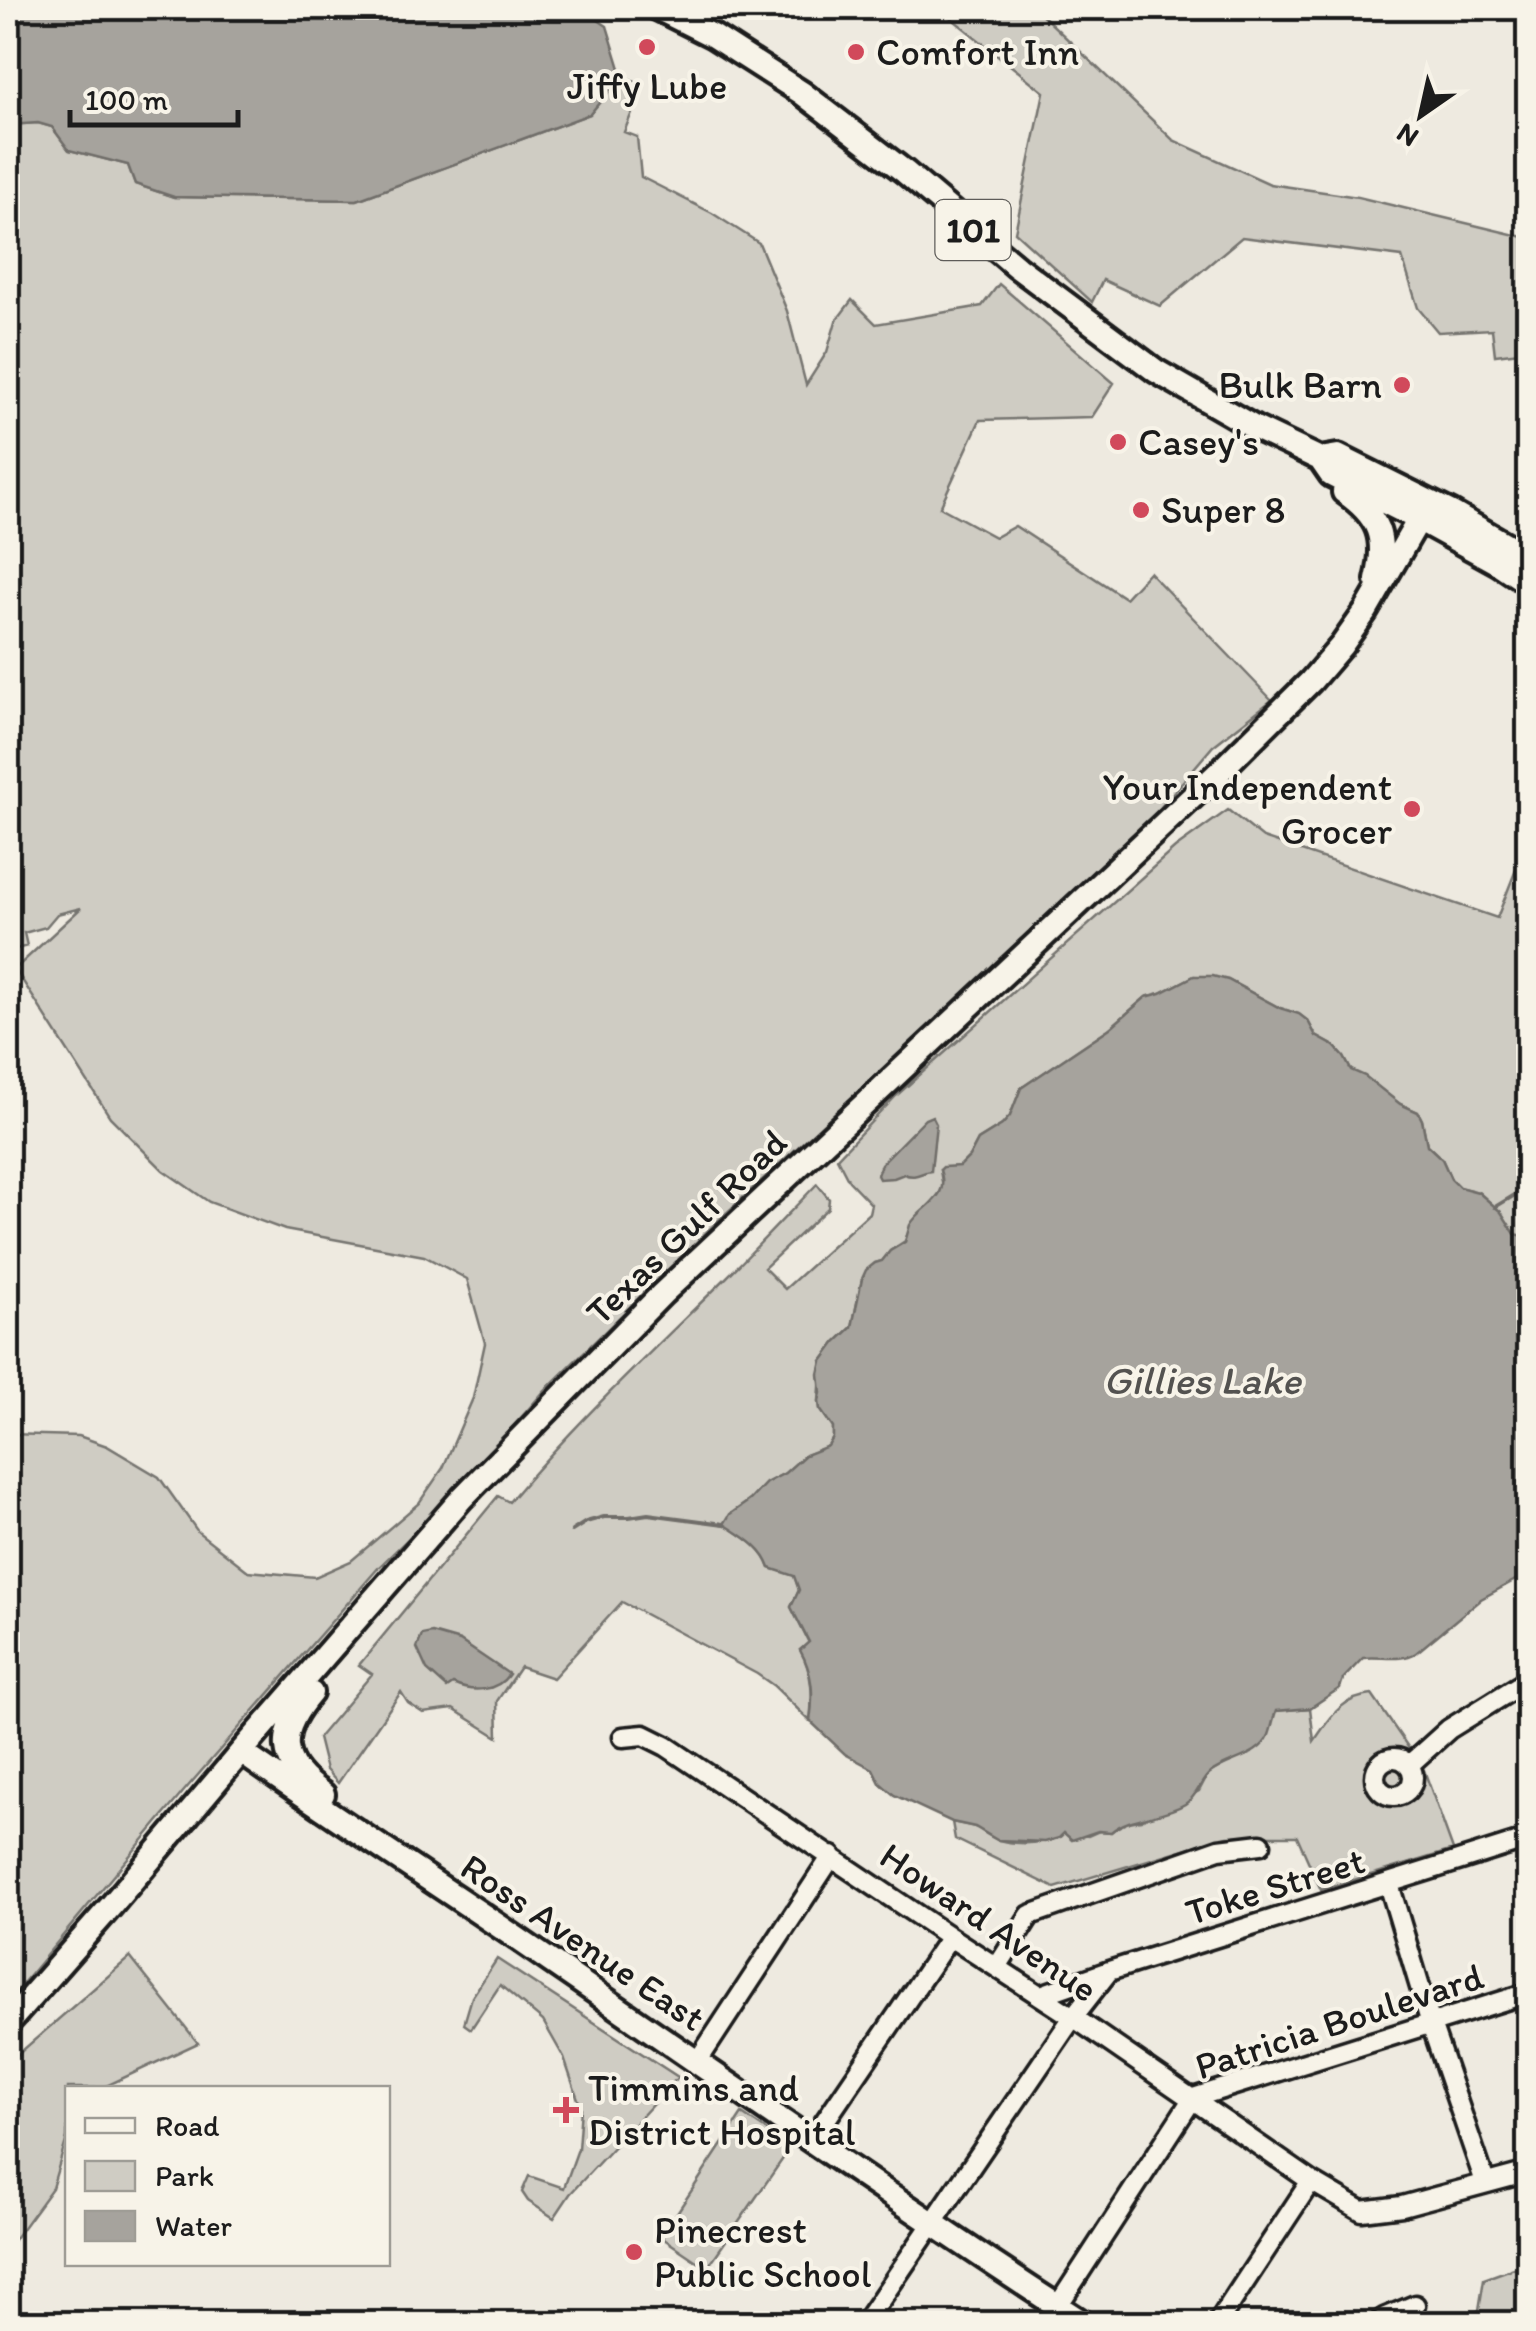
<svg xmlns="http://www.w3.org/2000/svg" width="1536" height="2331" viewBox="0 0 1536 2331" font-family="Itim,sans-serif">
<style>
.green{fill:#cfccc3;stroke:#767470;stroke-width:2.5}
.water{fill:#a6a39d;stroke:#6f6d69;stroke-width:2.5}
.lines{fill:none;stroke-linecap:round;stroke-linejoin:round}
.stream{stroke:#6f6d69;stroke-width:4}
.minor-casing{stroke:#1c1c1c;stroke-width:25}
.major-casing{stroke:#1c1c1c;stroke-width:30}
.minor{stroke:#f7f3e8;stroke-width:18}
.major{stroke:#f7f3e8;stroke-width:22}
.poi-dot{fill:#d1495b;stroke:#f7f3e8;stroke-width:4}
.labels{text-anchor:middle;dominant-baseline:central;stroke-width:8;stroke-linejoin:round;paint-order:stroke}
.shield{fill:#f7f3e8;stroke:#5e5c59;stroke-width:2.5}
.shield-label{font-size:35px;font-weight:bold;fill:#1c1c1c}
.poi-label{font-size:38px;fill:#1c1c1c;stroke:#f7f3e8;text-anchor:start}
.street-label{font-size:38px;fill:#1c1c1c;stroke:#f7f3e8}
.water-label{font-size:40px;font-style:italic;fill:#535250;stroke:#f7f3e8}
</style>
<rect width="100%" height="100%" fill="#eeeae0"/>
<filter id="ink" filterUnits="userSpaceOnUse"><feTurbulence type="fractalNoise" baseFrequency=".01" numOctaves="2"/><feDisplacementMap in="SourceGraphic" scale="20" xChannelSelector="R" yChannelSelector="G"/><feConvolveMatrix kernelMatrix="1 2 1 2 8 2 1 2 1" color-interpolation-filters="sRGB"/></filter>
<g filter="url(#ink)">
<!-- green -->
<path class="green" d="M934,8h101l138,132 97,44 88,13 170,41v113l-33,4 -3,-26 -54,3 -20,-24 -16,-51 -160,-20 -82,69 -57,-26 -11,22 -77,-70 29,-140 -94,-75z
M622,75l21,11 -19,46 13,5 4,40 71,36 47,30 28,68 19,74 21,-33 9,-31 16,-21 24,24 106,-18 17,-22 115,99 -22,34 -112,3 -40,87 55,30 20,-11 110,72 24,-26 123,128 -59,46 -70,82 -423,391 -175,171 -89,102 -77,75 -195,224 -176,210v-567l71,2 28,10 52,31 39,55 50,39 67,6 36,-16 68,-58 24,-35 30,-70 12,-55 -18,-64 -43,-23 -139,-26 -76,-28 -46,-32 -53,-53 -95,-148 66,-61 -24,6 -11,13 -22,6 3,13 -14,4 -5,-23v-802l30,-2 14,4 17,23 59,15 7,19 39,13 183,3 233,-86z
M1228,810l35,28 234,80 31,-79v398l-13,-2 -14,-23 -23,-20 -20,-5 -7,-8 -9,-20 -15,-14 -5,-25 -4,-8 -18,-8 -35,-27 -14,-7 -7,-13 -10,-11 -18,-10 -8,-15 -9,-7 -19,-6 -52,-28 -34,-4 -33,17 -15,4 -36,31 -89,60 -11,28 -8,9 -24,15 -9,17 -9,9 -20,4 3,18c-13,21 -31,29 -38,53l-15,10 -8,10 -7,2 -13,16 -10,48 -16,15 -14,19 -3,40 1,8 13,18v11l-5,9 -23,8 -20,18 -19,10 -16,17 -19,14 -6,10c18,13 38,23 45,44l24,7 5,15 -8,17 18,36 -9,7c13,24 13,45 10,71l-36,-35 -17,-12 -135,-72 -69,76 -33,-11 -23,34 1,36 -45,-28 -30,4 -15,-10 -7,-11 -63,91 -12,-13 -8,-32 54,-64 -13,-9 139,-169 11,6c67,-80 143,-151 218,-225 30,-30 60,-62 90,-93l12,15 -1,9 -64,60 21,21 84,-76 2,-9 -22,-23 -12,-23 59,-62 279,-248z
M1372,1695l52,75 29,80 -132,40 -24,-54h-69l-173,52 -100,-49 -3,-17c8,2 17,3 25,6 7,4 14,10 22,12 19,5 50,5 65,-7l24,3 11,-5 12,1 10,-9 20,-3 58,-29 9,-17 24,-14 20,-7 23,-42 35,-3 4,33c17,-24 26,-43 58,-46z
M130,1957l68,86 -96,45h-34l-1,50 -15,50 -44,60v-185z
M497,1959l181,118 -108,117 -16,24 -26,-17 -6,-9 7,-16 35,12 14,-39 3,-41 -17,-50 -21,-37 -43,-36 -29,44 -7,-5 8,-27z
M742,2114l49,33 -84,121 -46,-31z
M1528,2267v56h-73l24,-13 5,-31 30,-11z"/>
<!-- water -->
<path class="water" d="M8,8h572l27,18 15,49 -32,39 -233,86 -183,-3 -39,-13 -7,-19 -59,-15 -17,-23 -14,-4 -30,2z
M1194,976h19l15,4 52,28 19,6 9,7 8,15 18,10 10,11 7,13 14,6 35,28 18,8 4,8 5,25 15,14 9,20 8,8 19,5 23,20 14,22 13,3v336l-47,26 -65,54c-15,9 -35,3 -53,5l-20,21 -3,9 -30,20 -34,3c-3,8 -4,16 -7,24 -9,22 -41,24 -59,38 -10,8 -12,23 -25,31 -21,13 -56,12 -74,28l-13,-1 -26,9 -8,-7 -5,5 -14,4 -48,-2 -22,-13 -23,-5 -58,-27 -14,-12 -7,-14 -28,-15 -35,-33c4,-26 3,-48 -10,-71l9,-8 -18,-35 8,-17 -5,-14 -24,-8c-7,-21 -28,-32 -46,-44l6,-10 20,-14 16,-17 19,-10 20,-18 23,-9 5,-8v-10l-13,-19 -1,-8 2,-8 -2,-19 3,-13 14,-19 16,-15 10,-48 4,-9 9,-7 7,-2 8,-10 15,-9c1,-3 4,-14 5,-17 12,-21 41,-25 30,-55l3,-3 17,-1 9,-9 9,-17 24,-15 8,-9 11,-28 89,-60 36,-31 15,-4z
M932,1116l4,8 -5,47c-10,1 -15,8 -27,3l-10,4 -15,1 -2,-4 4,-11 44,-45z
M432,1633l28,8 49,33c-12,18 -37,19 -56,10l-6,4 -20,-18 -10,-22 5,-13z"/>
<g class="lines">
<!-- stream -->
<path class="stream" d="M1495,1207l33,-20
M572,1531l14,-9 18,-5h25l19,-3 76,10"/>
<defs>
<path id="minor" d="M623,1737l21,-2 22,11 284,191 123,80 238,164 51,30 40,-5 126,-34
M1375 1777a19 19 0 1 1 38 0a19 19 0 1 1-38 0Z
M1409,1765l40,-36 79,-49
M1389,1884l42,140 54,158
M997,1967l33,-52 189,-66 42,-5
M1041,1995l68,-24 419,-132
M697,2062l135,-206
M812,2140l138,-203
M864,2324l209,-307 36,-46
M1046,2324l147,-226 335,-105
M1217,2324l94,-143
M1377,2324l7,-6 31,-13"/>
<path id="major" d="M657,8l56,28 89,57 103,79 112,95 139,104 99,57 65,31 11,16 89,45 78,43 30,20
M1320,459l18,-3 114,57 76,44
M1344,492c36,25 43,46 33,88
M311,1693c-34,40 -34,70 12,101
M241,1752c102,72 207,138 309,209 178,122 354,246 535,363
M8,2023l103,-117 130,-154 221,-254 200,-204 555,-520 94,-93 31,-36 24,-34 63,-109"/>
</defs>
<!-- minor casing -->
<use href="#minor" class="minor-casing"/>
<!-- major casing -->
<use href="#major" class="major-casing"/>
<!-- minor -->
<use href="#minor" class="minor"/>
<!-- major -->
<use href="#major" class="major"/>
</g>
</g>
<!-- markers -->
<g class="poi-dot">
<circle cx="647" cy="47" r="10"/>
<circle cx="856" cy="52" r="10"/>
<circle cx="1402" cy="385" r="10"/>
<circle cx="1118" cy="442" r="10"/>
<circle cx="1141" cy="510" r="10"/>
<circle cx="1412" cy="809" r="10"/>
<path d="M561 2095h10v10h10v10h-10v10h-10v-10h-10v-10h10z"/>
<circle cx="634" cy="2252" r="10"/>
</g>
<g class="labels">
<!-- shield labels -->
<rect class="shield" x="935.5" y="200" width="75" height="60" rx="8"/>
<g class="shield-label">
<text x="973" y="230">101</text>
</g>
<!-- poi labels -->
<g class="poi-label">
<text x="876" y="52">Comfort Inn</text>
<text x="647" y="86" text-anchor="middle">Jiffy Lube</text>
<text x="1382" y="385" text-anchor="end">Bulk Barn</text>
<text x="1138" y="442">Casey's</text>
<text x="1161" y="510">Super 8</text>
<text x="1392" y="787" text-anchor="end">Your Independent<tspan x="1392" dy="44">Grocer</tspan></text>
<text x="588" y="2088">Timmins and<tspan x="588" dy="44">District Hospital</tspan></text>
<text x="654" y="2230">Pinecrest<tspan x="654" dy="44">Public School</tspan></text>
</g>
<!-- street labels -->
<g class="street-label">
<text transform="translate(686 1227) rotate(-44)">Texas Gulf Road</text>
<text transform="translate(1275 1886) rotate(-17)">Toke Street</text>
<text transform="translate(989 1922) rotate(34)">Howard Avenue</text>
<text transform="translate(583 1942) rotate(34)">Ross Avenue East</text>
<text transform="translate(1339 2021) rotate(-18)">Patricia Boulevard</text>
</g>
<!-- water labels -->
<g class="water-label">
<text x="1202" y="1380">Gillies Lake</text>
</g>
</g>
<!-- margin -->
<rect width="1536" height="2331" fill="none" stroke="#f7f3e8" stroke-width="40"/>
<rect x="20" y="20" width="1496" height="2291" fill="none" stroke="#1c1c1c" stroke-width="4" filter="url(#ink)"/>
<!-- legend -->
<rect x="65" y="2086" width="325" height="180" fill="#f7f3e8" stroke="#9f9d96" stroke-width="2.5"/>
<rect x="85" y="2118" width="50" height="15" fill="#f7f3e8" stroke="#9f9d96" stroke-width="2.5"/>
<text x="155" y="2136" font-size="30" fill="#1c1c1c">Road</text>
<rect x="85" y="2161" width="50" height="30" fill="#cfccc3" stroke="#9f9d96" stroke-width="2.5"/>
<text x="155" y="2186" font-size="30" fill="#1c1c1c">Park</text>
<rect x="85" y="2211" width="50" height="30" fill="#a6a39d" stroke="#9f9d96" stroke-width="2.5"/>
<text x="155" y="2236" font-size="30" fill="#1c1c1c">Water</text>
<!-- north arrow -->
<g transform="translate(1421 115) rotate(214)" stroke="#f7f3e8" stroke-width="8" paint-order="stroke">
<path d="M0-8L18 38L0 25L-18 38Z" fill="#1c1c1c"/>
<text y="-15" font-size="28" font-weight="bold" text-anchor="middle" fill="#1c1c1c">N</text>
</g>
<!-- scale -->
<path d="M70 110v15h168v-15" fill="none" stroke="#1c1c1c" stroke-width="5"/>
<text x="85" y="110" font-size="30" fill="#1c1c1c" stroke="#f7f3e8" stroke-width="8" paint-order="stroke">100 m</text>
</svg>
